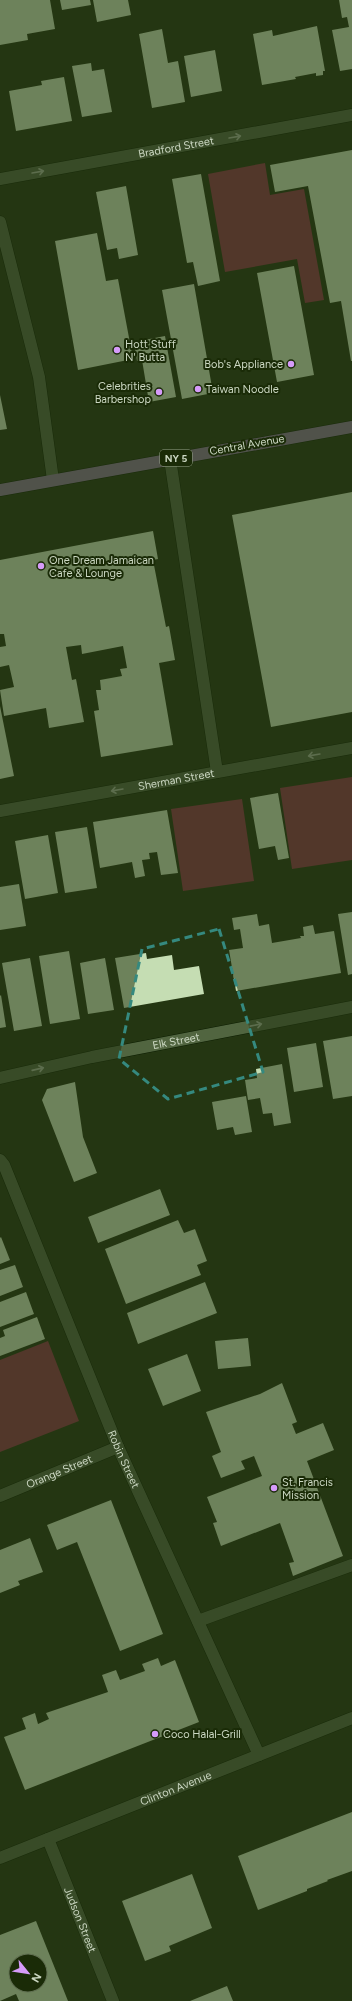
<svg xmlns="http://www.w3.org/2000/svg" width="352" height="2001" viewBox="0 0 352 2001" font-family="Figtree,sans-serif">
<style>
.green{fill:#8b3847}
.building{fill:#c5ddb3;fill-rule:evenodd}
.lines{fill:none;stroke-linecap:round;stroke-linejoin:round}
.minor-casing{stroke:#0c1d00;stroke-width:13}
.major-casing{stroke:#0c1d00;stroke-width:13}
.minor{stroke:#516540;stroke-width:12}
.major{stroke:#85738f;stroke-width:12}
.oneway{stroke:#a0af94}
.marked{fill:none;stroke:#35897f;stroke-width:3;stroke-dasharray:8 5;stroke-linejoin:round}
.poi-dot{fill:#d69bfa;stroke:#1a2b07;stroke-width:1.5}
.labels{text-anchor:middle;dominant-baseline:central;stroke-width:4;stroke-linejoin:round;paint-order:stroke}
.shield{fill:#1a2b07;stroke:#96a38a;stroke-width:1}
.shield-label{font-size:10px;font-weight:bold;fill:#cbd7c2}
.street-label{font-size:11px;fill:#cbd7c2;stroke:#1a2b07}
.poi-label{font-size:11px;fill:#cbd7c2;stroke:#1a2b07;text-anchor:start}
</style>
<rect width="100%" height="100%" fill="#243612"/>
<!-- green -->
<path class="green" d="M265,163l5,32 34,-6 20,111 -19,3 -8,-44 -72,13 -17,-98z
M352,777v83l-60,9 -12,-81z
M242,799l12,82 -71,10 -12,-82z
M48,1341l31,80 -79,31v-92z"/>
<!-- building -->
<path class="building" d="M0,0h50l5,29 -28,5 1,6 -28,5z
M60,0h30l1,5 -29,5z
M93,0h35l3,15 -34,7z
M339,0h13v69l-12,2 -8,-41 17,-3 -2,-10 -5,1z
M317,26l8,45h-2v4l-7,1v-3l-21,4 1,2 -34,6 -9,-51 19,-4 1,6z
M162,29l6,34 10,-2 7,41 -33,6 -13,-74z
M215,50l7,41 -31,6 -7,-41z
M91,63l1,8 12,-2 8,43 -30,5 -10,-51z
M64,77l8,44 -56,10 -7,-40 33,-6 -1,-4z
M352,150v211h-1l-10,-60 -11,2 -22,-117 -33,6 -5,-27z
M201,174l19,107 -22,5 -5,-24 -6,1 -15,-84z
M126,186l12,69 -19,4 -2,-11 -10,2 -11,-58z
M97,233l9,48 12,-2 15,80 -55,11 -23,-129z
M294,266l20,109 -37,7 -20,-109z
M194,284l19,109 -31,6 -20,-109z
M165,336l11,61 -27,5 -7,-42 -5,1 -3,-19z
M0,395l7,34 -7,1z
M352,492v220l-81,15 -39,-212z
M153,531l5,28 -5,1 13,67 3,-1 6,34 -16,3 14,82 -72,12 -7,-46 5,-1 -3,-20h5l-1,-10 22,-4 -2,-7 7,-1 -4,-22 -41,8 -1,-9 -15,2 6,33 4,-1 8,43 -35,6 -3,-20 -42,8 -4,-26 14,-3 -5,-22 -9,2v-20l6,-1 -2,-12h-4v-74z
M0,706l14,70 -14,3z
M278,793l11,65 -11,2 -3,-14 -16,3 -9,-51z
M167,810l11,63 -17,2 -4,-23 -8,1 1,6 -8,1 3,16 -10,2 -3,-16 -32,6 -7,-46z
M87,827l10,61 -32,5 -10,-61z
M48,835l10,58 -33,6 -10,-58z
M19,884l7,42 -26,4v-43z
M352,912v62l-4,1 -10,-61z
M257,914l2,12 10,-2 3,19 29,-5 -1,-2h4l-1,-9 10,-2 2,9 19,-3 7,42 -105,18 -7,-41 14,-2 -3,-19 -6,1 -2,-12z
M69,951l11,68 -30,5 -11,-68z
M146,953l1,6 25,-4 2,15 25,-4 5,28 -80,14 -9,-50z
M30,958l12,68 -28,5 -12,-68z
M105,958l9,52 -26,4 -8,-51z
M1,995l5,32 -6,1v-32z
M352,1036v60l-19,3 -10,-58z
M316,1043l7,44 -29,5 -7,-44z
M282,1064l9,59 -17,3 -2,-13 -9,1 -3,-16 -12,2 -3,-20 12,-2 -1,-9z
M75,1082l8,55 14,36 -23,9 -32,-82 5,-11z
M246,1096l6,36 -17,3 -2,-8 -16,3 -5,-28z
M160,1189l10,26 -72,28 -10,-26z
M178,1220l6,13 11,-4 12,32 -10,4 4,10 -75,29 -21,-55z
M1,1237l9,23 -10,4v-26z
M15,1265l8,22 -23,9v-26z
M205,1282l12,31 -79,31 -11,-31z
M26,1292l8,22 -34,13v-25z
M37,1317l8,22 -45,17v-18l5,-2 -2,-6z
M248,1338l3,28 -33,3 -3,-28z
M187,1354l14,37 -38,15 -15,-37z
M282,1383l15,39 -5,2 4,10 27,-11 11,27 -27,11 36,95 -50,20 -4,-13 5,-1 -14,-39 -59,23 -8,-23 4,-1 -10,-25 55,-21 -8,-20 -13,5 4,8 -24,9 -9,-22 9,-4 -15,-40 54,-18z
M111,1500l52,134 -43,17 -43,-109 -20,8 -10,-25z
M30,1538l13,34 -25,9 2,4 -20,8v-43z
M158,1658l3,8 14,-6 24,62 -174,68 -21,-53 22,-8 -4,-11 13,-5 3,11 11,-5 -3,-6 62,-21 -6,-17 14,-5 4,10 25,-9 -3,-7z
M352,1812v59l-25,9 1,1 -21,8v2l-49,19 -20,-54z
M192,1874l20,54 -43,18 2,5 -26,10 -23,-60z
M36,1921l32,80h-49l-3,-7 -16,7v-66zM16,1961h24v24h-24z
M227,1986l6,15h-43z"/>
<g class="lines">
<defs>
<g id="minor">
<path id="s1" d="M0,179l352,-64"/>
<path d="M0,222l39,155 14,103"/>
<path d="M170,459l47,313"/>
<path id="s2" d="M0,811l352,-63"/>
<path id="s3" d="M0,1078l92,-21 260,-50"/>
<path id="s4" d="M0,1160l4,5 114,282 141,308"/>
<path id="s5" d="M0,1496l118,-49"/>
<path d="M198,1621l154,-56"/>
<path id="s6" d="M48,1839l65,162"/>
<path id="s7" d="M0,1858l352,-140"/>
</g>
<path id="major" d="M0,490l352,-63"/>
</defs>
<!-- minor casing -->
<use href="#minor" class="minor-casing"/>
<!-- major casing -->
<use href="#major" class="major-casing"/>
<!-- minor -->
<use href="#minor" class="minor"/>
<!-- major -->
<use href="#major" class="major"/>
</g>
<!-- one-way arrows -->
<defs><path id="oneway-shaft" d="M-6 0H5M1.5-3L5.5 0L1.5 3" fill="none" stroke-width="1.6" stroke-linecap="round" stroke-linejoin="round"/></defs>
<g class="oneway">
<use href="#oneway-shaft" transform="translate(235 137) rotate(-10)"/>
<use href="#oneway-shaft" transform="translate(38 172) rotate(-10)"/>
<use href="#oneway-shaft" transform="translate(314 755) rotate(170)"/>
<use href="#oneway-shaft" transform="translate(117 790) rotate(170)"/>
<use href="#oneway-shaft" transform="translate(256 1025) rotate(-11)"/>
<use href="#oneway-shaft" transform="translate(38 1069) rotate(-13)"/>
</g>
<!-- marked area -->
<path d="M0 0H352V2001H0ZM219,929l44,143 -95,27 -49,-40 23,-110z" fill="#243612" fill-opacity=".55" fill-rule="evenodd"/>
<path class="marked" d="M219,929l44,143 -95,27 -49,-40 23,-110z"/>
<!-- markers -->
<g class="poi-dot">
<circle cx="117" cy="350" r="4"/>
<circle cx="291" cy="364" r="4"/>
<circle cx="198" cy="389" r="4"/>
<circle cx="159" cy="392" r="4"/>
<circle cx="41" cy="566" r="4"/>
<circle cx="274" cy="1488" r="4"/>
<circle cx="155" cy="1734" r="4"/>
</g>
<g class="labels">
<!-- shield labels -->
<rect class="shield" x="160" y="450" width="32" height="16" rx="3"/>
<g class="shield-label">
<text x="176" y="458">NY 5</text>
</g>
<!-- street labels -->
<g class="street-label">
<text stroke="none"><textPath href="#s1" startOffset="179">Bradford Street</textPath></text>
<text transform="translate(247 445) rotate(-10)">Central Avenue</text>
<text stroke="none"><textPath href="#s2" startOffset="179">Sherman Street</textPath></text>
<text stroke="none"><textPath href="#s3" startOffset="180">Elk Street</textPath></text>
<text stroke="none"><textPath href="#s4" startOffset="324">Robin Street</textPath></text>
<text stroke="none"><textPath href="#s5" startOffset="64">Orange Street</textPath></text>
<text stroke="none"><textPath href="#s7" startOffset="189">Clinton Avenue</textPath></text>
<text stroke="none"><textPath href="#s6" startOffset="87">Judson Street</textPath></text>
</g>
<!-- poi labels -->
<g class="poi-label">
<text x="125" y="344">Hott Stuff<tspan x="125" dy="13">N' Butta</tspan></text>
<text x="283" y="364" text-anchor="end">Bob's Appliance</text>
<text x="151" y="386" text-anchor="end">Celebrities<tspan x="151" dy="13">Barbershop</tspan></text>
<text x="206" y="389">Taiwan Noodle</text>
<text x="49" y="560">One Dream Jamaican<tspan x="49" dy="13">Cafe &amp; Lounge</tspan></text>
<text x="282" y="1482">St. Francis<tspan x="282" dy="13">Mission</tspan></text>
<text x="163" y="1734">Coco Halal-Grill</text>
</g>
</g>
<!-- north arrow -->
<g transform="translate(28 1973) rotate(120)"><circle r="19" fill="#1a2b07" stroke="#617052"/>
<path d="M0-3L7 15L0 10L-7 15Z" fill="#d69bfa"/>
<text y="-6" font-size="11" font-weight="bold" text-anchor="middle" fill="#cbd7c2">N</text>
</g>
</svg>
